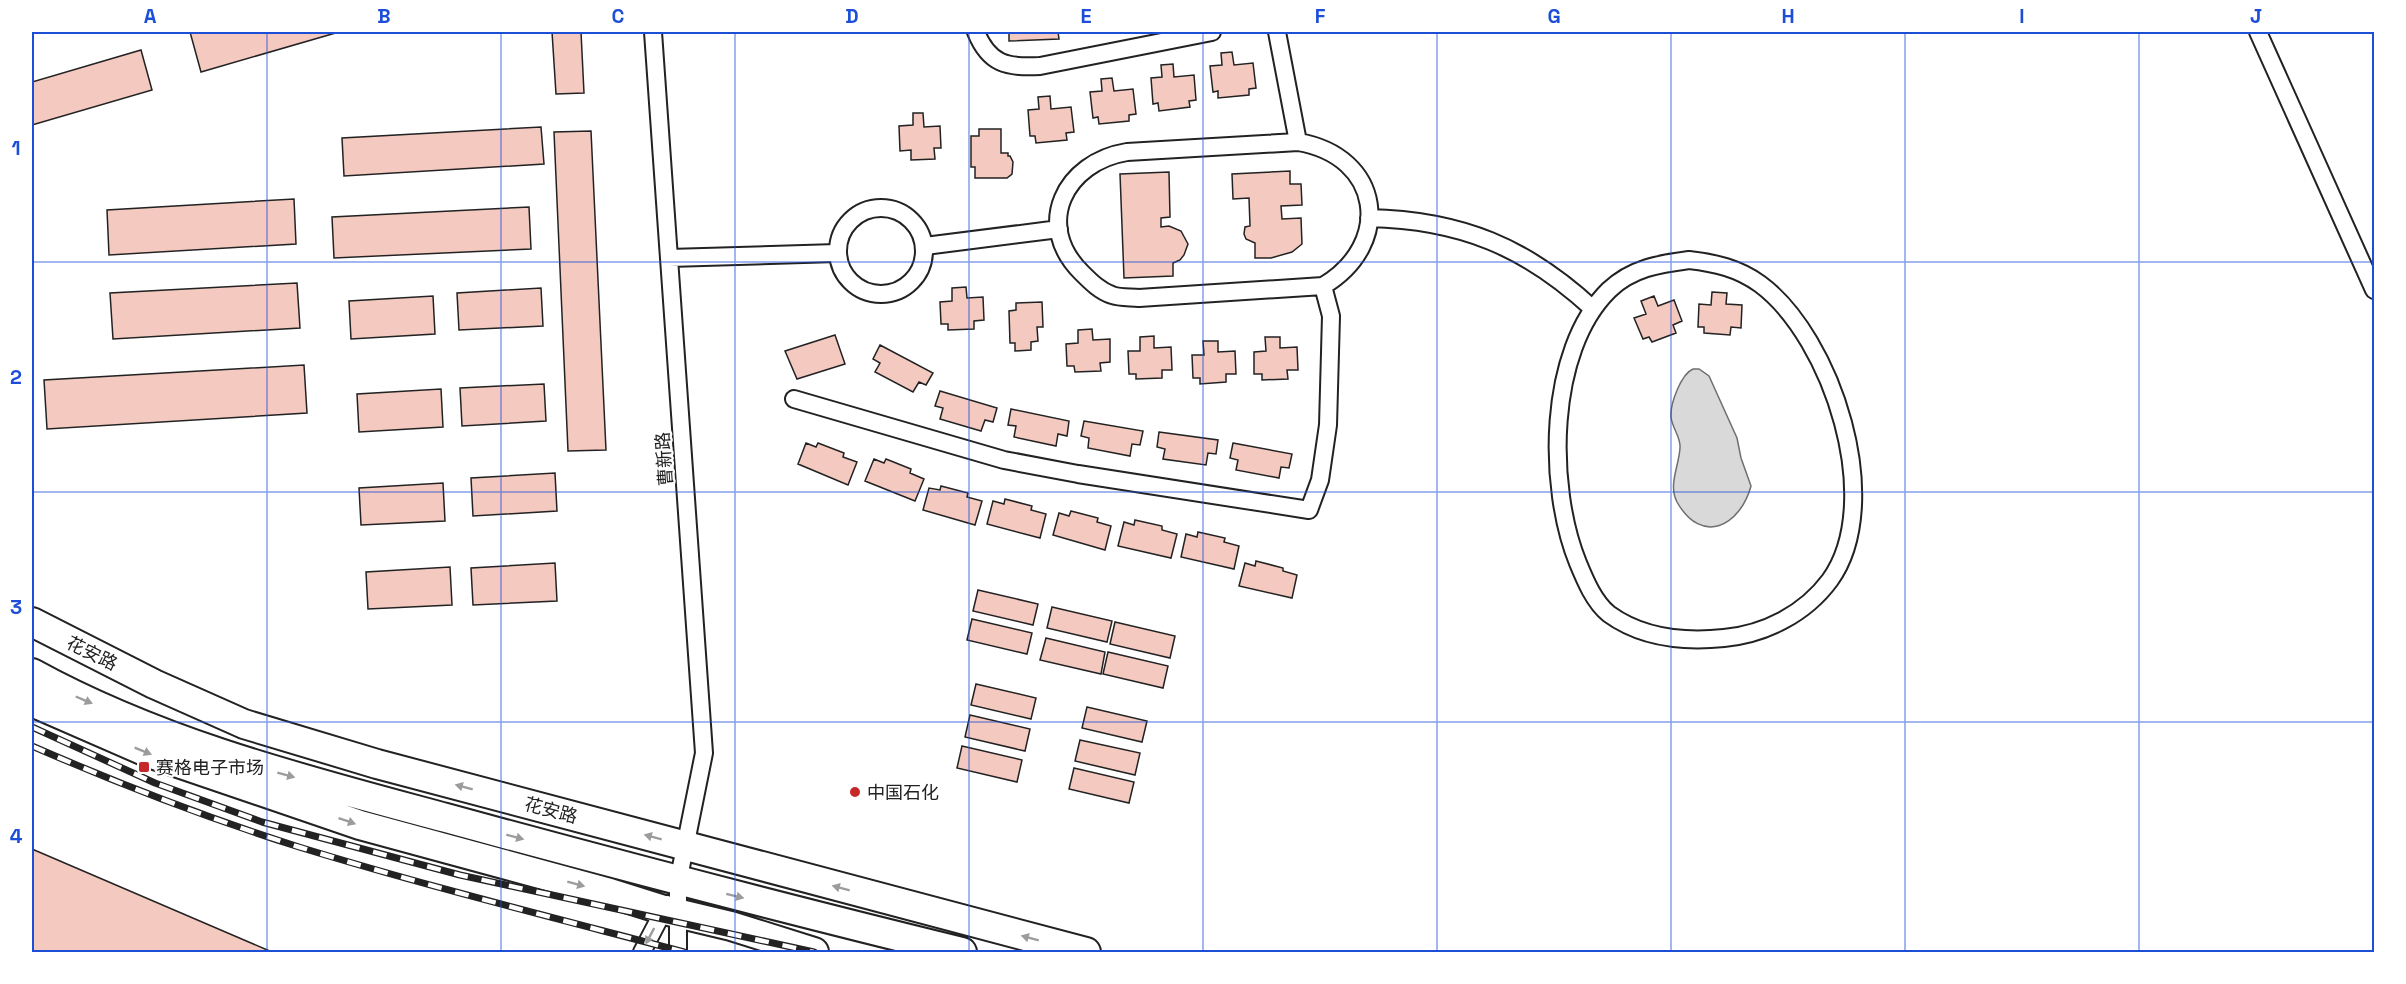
<svg xmlns="http://www.w3.org/2000/svg" width="2406" height="984" viewBox="0 0 2406 984" font-family="'Space Grotesk','Noto Sans SC',sans-serif">
<style>
.water{fill:#d9d9d9;stroke:#6f6f6f;stroke-width:1.5}
.building{fill:#f3c9c0;stroke:#222;stroke-width:1.5}
.lines{fill:none;stroke-linecap:round;stroke-linejoin:round}
.minor-casing{stroke:#222;stroke-width:20}
.trunk-casing{stroke:#222;stroke-width:32}
.minor{stroke:#fff;stroke-width:16}
.trunk{stroke:#fff;stroke-width:28}
.rail-casing{stroke:#222;stroke-width:7}
.rail{stroke:#fff;stroke-width:4.5;stroke-dasharray:14;stroke-linecap:butt}
.oneway{fill:#9c9c9c}
.grid{fill:none;stroke:#1d4ed8;stroke-width:1.5;stroke-opacity:0.55}
.poi-dot{fill:#c62828;stroke:#fff;stroke-width:2}
.labels{text-anchor:middle;dominant-baseline:central;stroke-width:4.5;stroke-linejoin:round;paint-order:stroke}
.street-label{font-size:18px;fill:#222;stroke:#fff}
.poi-label{font-size:18px;fill:#222;stroke:#fff;text-anchor:start}
.neatline{fill:none;stroke:#1d4ed8;stroke-width:2}
.grid-label{font-size:20px;text-anchor:middle;font-weight:bold;fill:#1d4ed8}
</style>
<rect width="100%" height="100%" fill="#fff"/>
<!-- water -->
<path class="water" d="M1693,369h6l10,7 28,62 4,20 10,28c-11,40 -49,60 -74,16 -9,-17 2,-36 3,-54 1,-11 -8,-20 -9,-31 -1,-13 10,-43 22,-48z"/>
<!-- building -->
<path class="building" d="M190,32h149l-138,40z
M552,32h29l3,61 -28,1z
M1009,32h49l1,7 -50,2z
M141,50l11,40 -120,35v-43z
M1232,52l2,13 19,-2 3,25 -7,1v6l-31,3v-7l-5,1 -3,-26 12,-1 -1,-12z
M1173,64l1,13 20,-2 2,25 -7,1 1,6 -31,4 -1,-8 -5,1 -2,-26 11,-1 -1,-12z
M1112,78l2,13 19,-2 3,25 -7,1v6l-30,3 -1,-7 -5,1 -3,-26 12,-1 -1,-12z
M1050,96l1,13 20,-2 3,25 -8,1 1,7 -31,3 -1,-7h-5l-2,-26 11,-1 -1,-12z
M913,113h10l1,14 16,-1 1,22h-7l1,11 -24,1v-10l-11,1 -1,-25 14,-1z
M541,127l3,37 -200,12 -2,-38z
M979,129h22v24h7v3h2l3,6 -1,12 -5,4h-32v-11h-4v-31h8z
M591,131l15,319 -38,1 -14,-319z
M1290,171v13h11l1,21 -21,1 1,13 19,-1 1,26 -10,8 -21,6h-16v-15l-9,-4 -2,-5 1,-7 5,-1 -1,-28 -16,1 -1,-25z
M1169,172l1,45 -9,1v9l8,-1 12,5 7,13 -4,11 -4,5 -7,3v13l-49,2 -4,-104z
M294,199l2,45 -187,11 -2,-45z
M529,207l2,42 -197,9 -2,-41z
M297,283l3,45 -187,11 -3,-46z
M966,287l1,11 16,-1 1,23 -10,1v8l-26,1v-6h-7l-1,-22 12,-1v-13z
M541,288l2,38 -84,4 -2,-37z
M1712,292l15,1 -1,11 16,1 -1,23 -10,-1 -1,8 -26,-2v-6h-6l1,-23 12,1z
M433,296l2,38 -84,5 -2,-38z
M1654,296l4,10 16,-6 8,21 -9,4 3,8 -24,9 -3,-5 -6,2 -9,-21 12,-4 -5,-13z
M1042,302l1,25h-6l1,14 -7,1v8l-16,1v-8h-5l-1,-32 7,-1v-7z
M1092,329l1,11 17,-1v23l-10,1 1,8 -26,1 -1,-6h-7l-1,-22 12,-1v-13z
M835,335l10,29 -48,15 -12,-28z
M1154,336v12l17,-1 1,23h-10v8l-26,1v-5h-7l-1,-23h12v-14z
M1265,337h15v11l17,-1 1,23h-11l1,9 -26,1v-6h-8v-22l12,-1z
M1203,341h15v11l17,-1 1,23h-10v8l-26,2v-6h-7l-1,-23h12z
M880,345l53,28 -7,12 -7,-3 -6,10 -38,-20 5,-9 -7,-4z
M304,365l3,48 -260,16 -3,-49z
M544,384l2,37 -84,5 -2,-38z
M441,389l2,38 -84,5 -2,-38z
M940,391l57,17 -4,14 -8,-2 -4,11 -41,-12 3,-11 -8,-2z
M1011,409l58,12 -2,15 -9,-2 -2,12 -42,-9 2,-11 -8,-1z
M1084,421l59,10 -3,14 -8,-1 -2,12 -42,-8 1,-10 -8,-2z
M1159,432l59,8 -2,14 -8,-1 -2,12 -43,-6 2,-10 -8,-2z
M806,443l10,4 2,-4 26,10 -1,4 14,5 -9,23 -50,-21z
M1233,443l59,11 -3,14 -8,-1 -2,11 -43,-8 2,-10 -8,-2z
M874,459l10,4 2,-4 25,10 -1,4 14,6 -9,22 -50,-20z
M555,473l2,38 -84,5 -2,-38z
M443,483l2,38 -84,4 -2,-37z
M941,486l27,7 -1,4 15,4 -7,24 -52,-15 6,-22 11,2z
M1005,499l27,7 -1,4 15,4 -6,24 -53,-14 6,-23 11,3z
M1071,511l27,7 -1,4 14,4 -6,24 -52,-15 6,-22 10,3z
M1135,520l27,6v4l15,4 -6,24 -53,-12 6,-24 10,3z
M1198,532l27,6 -1,4 15,4 -5,23 -53,-12 5,-23 11,3z
M1256,561l27,7v3l14,4 -5,23 -53,-12 6,-23 10,3z
M555,563l2,38 -84,4 -2,-37z
M450,567l2,38 -84,4 -2,-37z
M978,590l60,14 -5,21 -60,-14z
M1052,607l60,14 -5,21 -60,-14z
M972,619l60,14 -5,21 -60,-14z
M1115,622l60,14 -5,22 -60,-14z
M1046,638l59,14 -4,22 -61,-14z
M1108,652l60,14 -5,22 -60,-14z
M976,684l60,14 -5,21 -60,-14z
M1087,707l60,14 -5,21 -60,-14z
M970,715l60,14 -5,22 -60,-14z
M1080,740l60,13 -5,22 -60,-14z
M962,746l60,14 -5,22 -60,-14z
M1074,768l60,14 -5,21 -60,-14z
M32,849l240,103h-240z"/>
<g class="lines">
<defs>
<path id="minor" d="M653,32l51,721 -26,129v70
M976,32c13,32 31,36 64,34l172,-34
M1277,32l21,110
M2258,32l116,258
M1298,142c84,14 96,102 25,144l-184,12c-8,-1 -19,0 -27,-3 -12,-4 -21,-13 -30,-22 -49,-48 -17,-111 45,-121z
M838 251a43 43 0 1 1 86 0a43 43 0 1 1-86 0Z
M1369,218c92,2 157,29 224,91
M925,246l134,-17
M669,258l168,-5
M1689,260c26,3 49,8 71,24 72,53 126,218 70,296 -25,34 -65,54 -106,58 -39,4 -82,0 -115,-24 -15,-12 -24,-34 -31,-51 -31,-76 -31,-212 31,-273 23,-22 50,-26 80,-30z
M794,399l210,61 74,14 231,36 11,-30 8,-55 3,-109 -8,-30
M642,952l25,-48"/>
<path id="trunk" d="M32,622l122,62 90,40 133,40 709,188
M32,673c129,71 273,107 414,145 172,47 344,92 516,134
M32,702l117,51 211,72 250,68 54,17 67,16 83,26"/>
</defs>
<!-- minor casing -->
<use href="#minor" class="minor-casing"/>
<!-- trunk casing -->
<use href="#trunk" class="trunk-casing"/>
<!-- minor -->
<use href="#minor" class="minor"/>
<!-- trunk -->
<use href="#trunk" class="trunk"/>
<defs>
<path id="rail" d="M32,727l123,56 107,39 198,53 354,77
M32,746c87,38 176,72 267,101 127,39 256,71 385,105"/>
</defs>
<!-- rail casing -->
<use href="#rail" class="rail-casing"/>
<!-- rail -->
<use href="#rail" class="rail"/>
</g>
<!-- one-way arrows -->
<defs><path id="oneway-solid" d="M-6-.8H1V-3.2L6.5 0L1 3.2V.8H-6Z" transform="scale(1.5)"/></defs>
<g class="oneway">
<use href="#oneway-solid" transform="translate(84 700) rotate(23)"/>
<use href="#oneway-solid" transform="translate(143 751) rotate(22)"/>
<use href="#oneway-solid" transform="translate(286 775) rotate(15)"/>
<use href="#oneway-solid" transform="translate(464 787) rotate(-165)"/>
<use href="#oneway-solid" transform="translate(347 821) rotate(19)"/>
<use href="#oneway-solid" transform="translate(515 837) rotate(15)"/>
<use href="#oneway-solid" transform="translate(653 837) rotate(-165)"/>
<use href="#oneway-solid" transform="translate(576 884) rotate(15)"/>
<use href="#oneway-solid" transform="translate(841 888) rotate(-165)"/>
<use href="#oneway-solid" transform="translate(735 896) rotate(14)"/>
<use href="#oneway-solid" transform="translate(650 936) rotate(118)"/>
<use href="#oneway-solid" transform="translate(1030 938) rotate(-165)"/>
</g>
<!-- grid -->
<path class="grid" d="M267,32v920M501,32v920M735,32v920M969,32v920M1203,32v920M1437,32v920M1671,32v920M1905,32v920M2139,32v920M32,262h2342M32,492h2342M32,722h2342"/>
<!-- markers -->
<g class="poi-dot">
<rect x="138" y="761" width="12" height="12" rx="3"/>
<circle cx="855" cy="792" r="6"/>
</g>
<g class="labels">
<!-- street labels -->
<g class="street-label">
<text transform="translate(664 459) rotate(-94)">曹新路</text>
<text transform="translate(92 653) rotate(26)">花安路</text>
<text transform="translate(551 810) rotate(15)">花安路</text>
</g>
<!-- poi labels -->
<g class="poi-label">
<text x="156" y="767">赛格电子市场</text>
<text x="867" y="792">中国石化</text>
</g>
</g>
<!-- border -->
<rect width="2406" height="984" fill="none" stroke="#ffffff" stroke-width="66"/>
<rect x="33" y="33" width="2340" height="918" class="neatline"/>
<g class="grid-label">
<text x="150" y="23">A</text>
<text x="384" y="23">B</text>
<text x="618" y="23">C</text>
<text x="852" y="23">D</text>
<text x="1086" y="23">E</text>
<text x="1320" y="23">F</text>
<text x="1554" y="23">G</text>
<text x="1788" y="23">H</text>
<text x="2022" y="23">I</text>
<text x="2256" y="23">J</text>
<text x="16" y="155">1</text>
<text x="16" y="384">2</text>
<text x="16" y="614">3</text>
<text x="16" y="843">4</text>
</g>
</svg>
